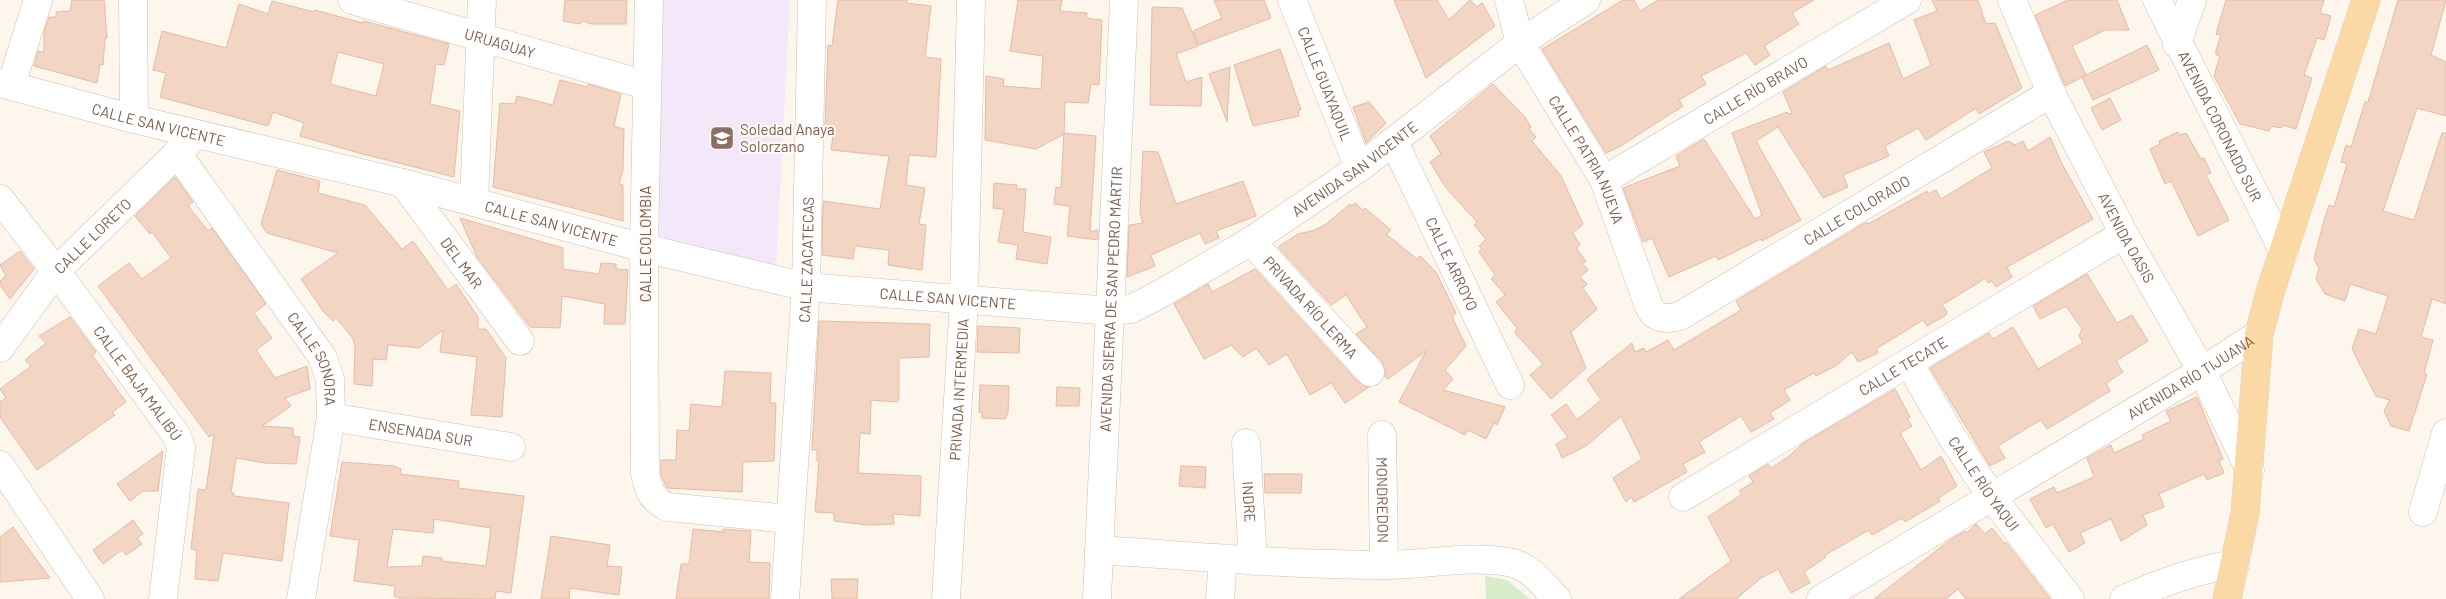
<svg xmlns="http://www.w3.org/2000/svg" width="2446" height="599" viewBox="0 0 2446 599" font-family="Barlow,sans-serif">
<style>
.education{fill:#f3e8fa}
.green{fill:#d8ecc9}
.building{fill:#f3d5c3;stroke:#e6bba3;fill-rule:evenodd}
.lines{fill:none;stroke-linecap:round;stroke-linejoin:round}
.minor-casing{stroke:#d1beb0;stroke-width:29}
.major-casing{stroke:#dad1cd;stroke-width:29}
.minor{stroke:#fff;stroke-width:28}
.major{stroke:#fbd9a5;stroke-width:28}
.labels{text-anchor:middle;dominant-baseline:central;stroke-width:4;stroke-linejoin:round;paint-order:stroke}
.street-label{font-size:15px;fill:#7a5c4d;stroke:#fffaf3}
.education-label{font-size:15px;fill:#785e54;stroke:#fffaf3;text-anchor:start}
</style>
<rect width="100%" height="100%" fill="#fdf6ec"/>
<!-- education -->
<path class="education" d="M660,0h130l-14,268 -124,-34z"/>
<!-- green -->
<path class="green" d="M1485,576l22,4 23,19h-44z"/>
<!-- building -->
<path class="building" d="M72,0h32l3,38h-2l-2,27 -3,-1 -3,19 -63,-17 4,-15 6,1v-20l5,-15h7v-5l14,-1z
M565,0h62l-1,24h-35l-8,-3 -3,3 -17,-3z
M838,0h69v3l24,3 -6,51 16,2 -5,98 -27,-2 -3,30 19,3 -6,36 7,1 -4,45 -34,-5 1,-15 -34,-4 -2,13 -31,-4 1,-54 57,8 9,-53 -58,-6 3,-21 -9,-2 3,-82 4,1z
M1018,0h44l-2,11 27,2 -1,5 16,2 -3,65 -8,-1 -3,19 -23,-1 -1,32 -28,15 -51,-9 1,-64 18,3 -1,7 38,3 2,-33 -33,-5z
M1214,0h50l7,18 -72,27 -6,-14 29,-13z
M1394,0h43l12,20 21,-20 7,7 5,-4 13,23 -69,52z
M1623,0h11l6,11 18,-11h156l-22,13 7,11 -35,22 6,9 -15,10 -9,-12 -45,23 5,8 -27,16 4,6 -64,41 -13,6 -64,-104z
M1932,0h46l8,24 9,-1 27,65 -43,26 -3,-6 -50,32 -8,-12 -33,18 4,10 -46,19 5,12 -25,11 -45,-71 -22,14 45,79 -39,21 -1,-2 -43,21 -2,-4 -47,21 -17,-39 -9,4 -20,-54 57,-22 -4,-10 28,-17 51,80 7,-4 -30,-82 55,-21 1,2 4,-1 -9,-21 43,-26 2,4 61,-27 14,36 28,-14 -17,-45 23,-9z
M2068,0h49l12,30h-24l-33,16 14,29 -21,11 -30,-71z
M2226,0h98l-4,13 11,3 -7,24 -7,-2 -13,37 8,3 -16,51 -14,-4 -1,3 -10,-2 -2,5 -29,-7 -26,-48 6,-20 -4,-1v-5l5,-15 -5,-1z
M2398,0h48l-15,55 15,7v54l-29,-8 -34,103 31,9 28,-87h4v171l-14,-5 -11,38 12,3 -9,33 3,1 -18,57 -18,-5 -7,-15 6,-11 -14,-4 -24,-47 7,-20 17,5 12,-38 -38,-12 -5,17 -20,-7 -9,-15 3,-11 -5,-9 9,-35 6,-19 5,2 13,-43 -6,-2 5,-17 5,2 14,-45h3z
M272,1l42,11 1,-2 48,13 1,-2 85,23 -5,21 -8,-1 -6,40 30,7 -6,66 -95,-24 -59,-17 4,-13 -31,-11 -5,14 -108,-29 6,-24 -13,-3 9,-39 64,17 13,-44 29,10zM338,52l46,12 -8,32 -46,-12z
M1152,7l30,1 16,38 -22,8 10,28 16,-5 -1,29 -51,-1z
M2147,45l12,25 -66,30 -11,-23z
M1280,49l21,61h-3l1,6 -46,10 -19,-61z
M1230,67l-3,55 -18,-48z
M560,80l27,7 1,-3 33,10 -7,32 10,3 -1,41 -4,14 4,1v36l-130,-34 7,-84 15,1 2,-8 36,9z
M1493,84l32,33 6,10 -2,2 7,8 -4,4 29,35 22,48 -10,9 7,12 -4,3 10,13 -3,3 5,6 -8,7 7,7 -4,4 14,21 -26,23 15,36 -35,31 -21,-24 13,-11 -28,-31 2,-5 -21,-26 9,-7 -14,-16 4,-4 -16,-23 3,-3 -3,-3 7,-7 -12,-14 3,-3 -31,-34 -16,-26 11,-8 -11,-18z
M2110,98l11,22 -19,10 -11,-22z
M1369,102l17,21 -20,20 -13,-36z
M2178,132l2,3 6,-2 15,26 3,-1 7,15 -5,2 23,45 -31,16 -27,-55 -6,3 -15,-35 10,-5 -1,-3z
M1064,133l32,3 -6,96 8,-2v10l-31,-4 3,-30 -16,-2 2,-17 5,1z
M2050,137l12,27 31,55 -86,48 5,10 -16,10 -4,-6 -4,2 -2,-5 -44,27 5,7 -1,3 -19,11 -4,-6 -47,29 2,4 -20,9 -6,-10 -15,13 -21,11 -2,-3 -30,17 6,10 -20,13 4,6 -23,13 -10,-16 -42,26 6,10 -22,12 4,8 -53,30 -3,-5 -5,5 -13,-24 29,-19 -21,-43 -35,30 -24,12 -6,-14 12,-7 -17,-22 15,-11 11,16 24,-20 -14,-21 45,-36 3,9 9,-4 2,4 22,-12 6,10 67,-40 -5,-9 131,-79 1,2 59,-33 1,3 8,-4 5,9 51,-31 -8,-16 24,-11 7,4 8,-4 5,10z
M1143,151l15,1 18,52 67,-23 13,35 -40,15 3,7 -14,6 -5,-11 -49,22 4,11 -28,11 2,-52 14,-2 -3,-10z
M277,170l43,11 -2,12 47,12 37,44 11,-8 35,49 8,-6 22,33v12h8l20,29 -4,59 -31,-2 6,-58 -37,-5 3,-22 -24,18 -31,-3 -2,15 -13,-1 -1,27 -18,-2 1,-39 -3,-8 -16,-19 -3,3 -10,-10 -22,-32 37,-26 -71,-20 -6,-9z
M175,177l18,25 -5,4 20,25 4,-3 54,76 -12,9 18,25 -16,12 19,28 32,-12 3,23 -25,9 6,8 -29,20 31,2v8l7,1 -4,27 -31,-1 -29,-5 -5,35h3v3l55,7 -7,58 -59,-8 -5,28 -23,-2 2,-29 -6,-1 7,-60 8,1 8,-56 -5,3 -111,-151 31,-23 13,16 29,-21 -19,-26 -2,2 -15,-18z
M994,183l23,2 -1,4h10l-3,43 28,5 -4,27 -31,-5 2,-14 -20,-3 6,-33 -11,-1z
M1355,203l8,7 2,-2 26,22 -5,4 31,25 3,-3 16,16 20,41 -4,4 14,29 -21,24 8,9 -10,11 62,17 -8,18 -3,-2 -8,16 -18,-9 -3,5 -66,-33 27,-51 -38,28 -3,-2v-8l-3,-7 -26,-28 11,-7 -21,-32 -15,10 -53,-58 20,-13 17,-4 11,-6 24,-20 2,2z
M460,218l103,30v21l36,5 2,-11 15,1v5l12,1 -3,54h-21l1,-20 -43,-8 -2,32 -30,-1 -53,-70z
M20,251l14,18 -24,30 -10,-14v-4l6,-5 -6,-11z
M1255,269l103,113 11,5 -24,16 -14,-20 -21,12 -23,-41 -18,11 -13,-17 -13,9 -12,-12 -27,14 -30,-55 34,-20 4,8z
M2087,274l30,49 15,-8 16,26 -32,20 7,11 -17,11 4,8 -63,38 -6,-9 -14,8 -29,18 7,12 -15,8 -60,-98 59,-35 4,6 20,-12 25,42 45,-26 -4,-7 3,-7 -16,-23 -26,13 -7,-13z
M70,317l26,35 -4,3 34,47 -14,10 3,3 -78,55 -37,-53v-15l6,-4 -6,-9 31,-23 -6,-6 21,-17 -7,-7z
M819,321l111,3 -1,33 -30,1v41l-2,3 -26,-2 -1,34 -10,-1 -2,40 63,3 -1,40 -27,-2 1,10 -27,1 -33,-4v-8l-19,-1 4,-51h-2v-11h-5z
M978,326l42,2 -1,25 -42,-1z
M725,371l46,2 -1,30h6l-2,58 -31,1 -1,30 -75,-4 -6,-12v-16h15l1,-30 12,1 2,-27 31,3z
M980,385l29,1 -1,27 -3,6 -23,-1v-6h-3z
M1057,387l23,1 -1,18h-23z
M1895,389l15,28 -3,1 5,8 -12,7 21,37 20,-14 16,30 -19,12 2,3 -35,21 -3,-4 -30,17 -3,-5 -44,25 1,2 -22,15 6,11 -19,10 -13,-24 -17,9 -25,21h-57l52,-38 -23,-44 34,-23 -3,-3 14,-9 -4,-6 19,-12 3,4 17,-11 14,-13z
M2197,397l26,62 -4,2 5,12 -17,7 -3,-6 -45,20 5,13 -21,8 4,10 -26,16 -10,-22 -31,14 5,10 -16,9 -16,-28 -7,4 -16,-29 24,-12 3,6 37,-16 -7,-19 24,-13 3,8 30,-14 -2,-4 29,-14 -5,-10z
M163,451l-5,40h-15l-13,10 -13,-17z
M342,462l52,4 7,3 -1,5 59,7 -1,7 66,8 -13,97 -15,-2 -1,8 -96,-1 -5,-2 1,-10 -41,-5 5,-41 -29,-4zM434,519l57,9 -5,38 -44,-5v-3l-19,-2 -1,10 -35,1 6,-38 40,4z
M1181,466l25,1 -1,21 -26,-2z
M1264,474h38l-1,19h-36z
M133,520l10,14 -6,4 5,6 -16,11 -4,-5 -19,14 -10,-14z
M1976,524l9,10 7,-6 13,16 1,-2 44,57h-84l-8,-10 -12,10h-72l76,-59 15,-9 2,2z
M13,527l10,14 27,37 -50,4v-45z
M693,529l30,3v-3l28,2 -2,31 21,1 -1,36h-93l5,-35h8z
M551,536l59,9 -3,21 15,1 -3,28 -49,-7 -1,11h-28z
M831,579h27l-1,20h-25z"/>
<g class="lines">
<defs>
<g id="minor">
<path d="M133,0l1,119"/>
<path id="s1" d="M352,0l294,85"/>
<path d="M649,0l-5,248 1,225c3,17 6,26 23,34l121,12"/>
<path id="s2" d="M1292,0l67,168"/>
<path id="s3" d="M1509,0l11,43 84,137 44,124c6,15 17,16 32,12l371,-223"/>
<path id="s4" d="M2012,0l39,93 73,141 78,137 48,99"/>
<path id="s5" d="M2157,0l127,252"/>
<path d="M2177,44l15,-44"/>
<path id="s6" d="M0,83l134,36 269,64 241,65 162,39 305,24 20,-2 24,-12 96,-56 108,-73 161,-125 66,-43"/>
<path d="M11,85l27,-85"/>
<path id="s7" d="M1394,142l116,243"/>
<path id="s8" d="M177,153l146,205 7,21 1,38 -30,182"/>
<path id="s9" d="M1604,180l303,-180"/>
<path id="s10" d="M403,183l117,158"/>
<path id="s11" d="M0,199l56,72 121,165 4,12 -18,151"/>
<path d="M474,202l8,-202"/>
<path id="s12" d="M1251,241l119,131"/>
<path id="s13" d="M0,348l56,-77 134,-130"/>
<path id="s14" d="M1909,363l43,74 40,60 78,102"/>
<path id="s15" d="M331,417l180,30"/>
<path id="s16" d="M1382,435l2,130"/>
<path id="s17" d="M1246,443l7,118"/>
<path d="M0,465l90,134"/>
<path id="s18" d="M1683,497l441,-263"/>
<path d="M2423,512l23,-79"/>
<path d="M1099,550c95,6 190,15 285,15 41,0 90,-11 129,-2 19,5 31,23 44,36"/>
<path id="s19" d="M785,599l21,-312 6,-287"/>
<path id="s20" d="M946,599l18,-299 7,-300"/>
<path id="s21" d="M1097,599l27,-599"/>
<path d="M1220,599l3,-40"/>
<path id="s22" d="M1821,599l381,-228 57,-37"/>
<path d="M2124,599c37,-16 71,-29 111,-35"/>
</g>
<path id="major" d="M2227,599l18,-86 14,-179 12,-45 95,-289"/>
</defs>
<!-- minor casing -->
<use href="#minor" class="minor-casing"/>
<!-- major casing -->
<use href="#major" class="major-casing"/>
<!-- minor -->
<use href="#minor" class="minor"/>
<!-- major -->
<use href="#major" class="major"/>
</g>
<!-- icons -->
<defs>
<symbol id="school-square" viewBox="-11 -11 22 22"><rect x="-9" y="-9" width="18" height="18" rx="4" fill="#8d6e63" stroke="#fffaf3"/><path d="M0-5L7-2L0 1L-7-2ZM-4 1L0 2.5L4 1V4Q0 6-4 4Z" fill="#fff"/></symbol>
</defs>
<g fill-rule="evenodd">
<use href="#school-square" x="708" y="124" width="28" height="28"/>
</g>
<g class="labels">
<!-- street labels -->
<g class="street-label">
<text stroke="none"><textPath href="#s1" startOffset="154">URUAGUAY</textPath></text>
<text stroke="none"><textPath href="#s2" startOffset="90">CALLE GUAYAQUIL</textPath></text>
<text stroke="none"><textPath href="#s9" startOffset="176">CALLE RÍO BRAVO</textPath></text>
<text stroke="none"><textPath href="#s6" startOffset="164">CALLE SAN VICENTE</textPath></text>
<text stroke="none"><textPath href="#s5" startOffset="141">AVENIDA CORONADO SUR</textPath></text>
<text stroke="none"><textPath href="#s3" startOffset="179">CALLE PATRIA NUEVA</textPath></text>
<text stroke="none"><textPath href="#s6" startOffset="1422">AVENIDA SAN VICENTE</textPath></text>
<text stroke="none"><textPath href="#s3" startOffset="581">CALLE COLORADO</textPath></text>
<text stroke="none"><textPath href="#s6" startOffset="569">CALLE SAN VICENTE</textPath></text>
<text stroke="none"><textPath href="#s13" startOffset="146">CALLE LORETO</textPath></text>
<text stroke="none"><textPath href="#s4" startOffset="264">AVENIDA OASIS</textPath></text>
<text transform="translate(645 244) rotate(-90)">CALLE COLOMBIA</text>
<text stroke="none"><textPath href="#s19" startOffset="340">CALLE ZACATECAS</textPath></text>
<text stroke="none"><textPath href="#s10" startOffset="99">DEL MAR</textPath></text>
<text stroke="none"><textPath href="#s7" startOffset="135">CALLE ARROYO</textPath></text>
<text stroke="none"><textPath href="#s6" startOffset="974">CALLE SAN VICENTE</textPath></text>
<text stroke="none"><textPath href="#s21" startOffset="300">AVENIDA SIERRA DE SAN PEDRO MÁRTIR</textPath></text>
<text stroke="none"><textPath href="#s12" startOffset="89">PRIVADA RÍO LERMA</textPath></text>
<text stroke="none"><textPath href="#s8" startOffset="249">CALLE SONORA</textPath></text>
<text stroke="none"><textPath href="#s18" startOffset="256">CALLE TECATE</textPath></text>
<text stroke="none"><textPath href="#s22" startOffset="431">AVENIDA RÍO TIJUANA</textPath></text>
<text stroke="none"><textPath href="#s11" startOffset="230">CALLE BAJA MALIBÚ</textPath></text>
<text stroke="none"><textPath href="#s20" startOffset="210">PRIVADA INTERMEDIA</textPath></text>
<text stroke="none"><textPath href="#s15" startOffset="91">ENSENADA SUR</textPath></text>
<text stroke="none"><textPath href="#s14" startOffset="142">CALLE RÍO YAQUI</textPath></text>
<text stroke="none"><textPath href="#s16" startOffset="65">MONDREDON</textPath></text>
<text stroke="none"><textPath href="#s17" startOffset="59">INDRE</textPath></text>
</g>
<!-- education labels -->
<g class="education-label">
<text x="740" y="129">Soledad Anaya<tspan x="740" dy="17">Solorzano</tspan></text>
</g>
</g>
</svg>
